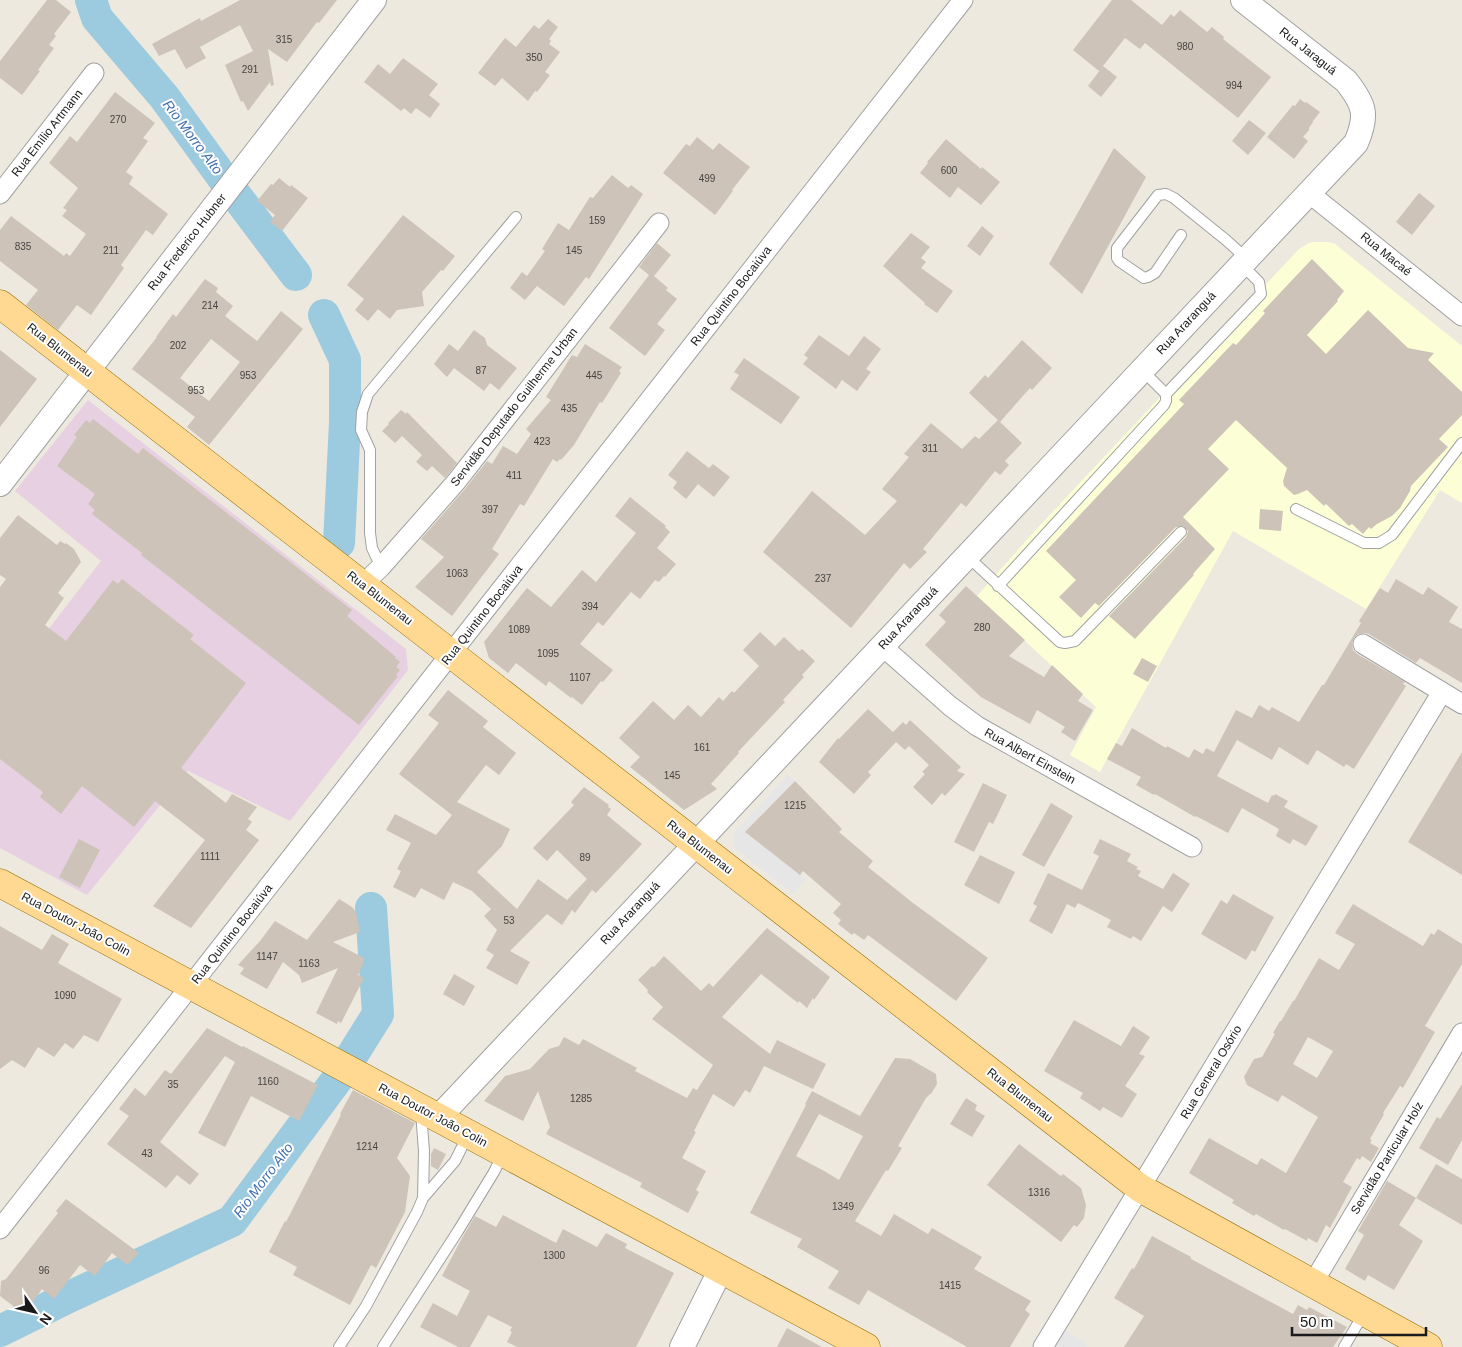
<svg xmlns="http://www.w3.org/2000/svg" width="1462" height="1347" viewBox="0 0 1462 1347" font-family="Helvetica,sans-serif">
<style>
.industrial{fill:#e7d0e1}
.education{fill:#fcffd6}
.parking{fill:#e6e6e6}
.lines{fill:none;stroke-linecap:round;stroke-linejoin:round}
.river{stroke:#9ccade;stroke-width:32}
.building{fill:#cdc3b8;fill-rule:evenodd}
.service-casing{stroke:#a1a1a1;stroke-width:12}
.minor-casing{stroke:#a1a1a1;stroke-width:21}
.tertiary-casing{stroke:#a1a1a1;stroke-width:26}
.primary-casing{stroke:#916c00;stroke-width:29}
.service{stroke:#fff;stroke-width:10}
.minor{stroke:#fff;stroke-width:19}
.tertiary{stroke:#fff;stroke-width:24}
.primary{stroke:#ffd892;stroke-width:28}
.labels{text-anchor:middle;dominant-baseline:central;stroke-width:4;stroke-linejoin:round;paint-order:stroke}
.number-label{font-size:10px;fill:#474442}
.street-label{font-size:12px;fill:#1a1a1a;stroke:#fff}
.water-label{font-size:14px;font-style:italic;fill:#4370ae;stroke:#fff}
</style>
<rect width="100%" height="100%" fill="#ede9df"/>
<!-- industrial -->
<path class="industrial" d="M88,400l318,249 2,21 -118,151 -102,-50 -101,124 -87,-47v-156l101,-131 -86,-70z"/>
<!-- education -->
<path class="education" d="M1314,242h15l6,2 127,102v157l-22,-13 -74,119 -133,-78 -133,241 -30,-17 26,-48 -119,-111 54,-61 268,-286 10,-6z"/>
<!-- parking -->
<path class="parking" d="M788,775l7,6 -50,51 61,47 -12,15 -60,-46 -1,-14z
M1063,1329l25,15 -2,3h-34z"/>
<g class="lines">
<!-- river -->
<path class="river" d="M91,0l6,18 68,80 60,83 71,94
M324,315l21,45v62l-6,121
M0,1331l67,-33 165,-77 106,-143 40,-64 -7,-106"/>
</g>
<!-- building -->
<path class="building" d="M47,0h9l15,12 -17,22 2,2 -7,9 5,3 -16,22 2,1 -18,24 -22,-17v-17z
M240,0h97l-18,23 -2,-1 -30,40 -19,-13 6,36 -3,1 -1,-4 -22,29 -5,-10 -2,1 -16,-37 28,-14 -13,-26 -40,22 6,11 -20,11 -11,-20 -16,7 -7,-12 48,-26 1,3z
M1112,0h19l31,25 9,-11 3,3 6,-7 27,22 5,-5 12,10 -1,2 48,38 -33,41 -93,-75 -5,6 -15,-11 -26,33 -26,-21z
M548,19l10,8 -9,12 2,2 -2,3 11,8 -15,20 5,3 -13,17 -2,-1 -7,10 -26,-23 -7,8 -17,-13 27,-35 11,9 18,-22 5,4z
M403,58l35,26 -9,11 11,9 -10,14 -14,-10 -5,6 -7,-6 -3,3 -37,-29 14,-18 12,10z
M1103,66l14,11 -16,20 -13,-11z
M115,92l40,31 -12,15 5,3 -22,31 7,5 -4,7 39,30 -15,21 -7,-5 -25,35 3,3 -33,47 -14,-10 -19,25 -32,-25 12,-15 -38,-29v-31l11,-14 53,40 2,-3 4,3 16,-22 -24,-18 5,-6 -4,-2 15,-20 -29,-25 21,-27 7,6z
M1300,99l5,4 1,-1 14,10 -7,9v1l-4,6v2l-6,7 5,4 -14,18 -27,-22 26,-32 2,1z
M1249,120l17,13 -18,22 -16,-14z
M697,137l16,13 6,-7 31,24 -18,23 1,1 -18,24 -52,-42 23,-29 4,2z
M946,139l35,30 1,-2 18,15 -19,23 -23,-18 -8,11 -30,-25 8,-10 -1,-1z
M1114,148l32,29 -64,117 -33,-30z
M612,175l16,13 3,-3 12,9 -54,85 -3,-2 -22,29 -27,-20 -12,14 -15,-12 12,-16 5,4 18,-25 -3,-2 16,-26 11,7 21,-33 3,1z
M279,178l11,9 1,-2 17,13 -26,33 -12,-9 5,-7 -18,-14 14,-17 2,1z
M1419,193l16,13 -23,29 -16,-13z
M403,215l52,41 -12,15 -2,-1 -19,22 2,14 -27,4 -7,9 -12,-10 -10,12 -13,-11 9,-11 -17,-14z
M982,226l12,10 -14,20 -13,-10z
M911,233l19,14 -9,11 5,4 -5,6 32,23 -16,22 -13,-9 1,-1 -42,-37z
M657,243l14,12 -17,21 14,12 -2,2 11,9 -20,25 8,6 -20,26 -36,-28 40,-53 -10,-8z
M1312,259l32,32 -7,9 1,1 -31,34 19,19 42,-44 40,38 26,5 -6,7 34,32v23l-23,24 9,8 -37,39 -1,5 -10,17 -8,8 -15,8 -6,5 -2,-2 -6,7 -11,-10 -3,2 -23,-22 -2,2 -17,-16 -9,4 -4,1 -10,-9 -1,-5 4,-13 -51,-48 -28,29 21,20 -46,48 32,32 -22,25 1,1 -59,64 -26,-23 77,-79 2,-6 -5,-5 -7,1 -77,79 -4,-3 -14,15 -22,-21 17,-17 -30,-29 138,-147 -5,-4 54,-57 3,2 23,-25 6,-7 -2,-2z
M205,279l13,9 -2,4 17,14 -8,10 32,25 24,-30 22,18 -94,116 -22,-18 8,-10 -63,-48 25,-32h-1l17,-23 3,3zM211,339l29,23 -31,39 -29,-23z
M474,330l11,8 2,7 30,23 -18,22 -9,-7 -6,8 -30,-23 -7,9 -13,-13 15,-20 9,7z
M819,335l30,21 15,-20 17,13 -15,20 5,3 -14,19 -15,-11 -6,9 -33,-25 5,-6 -4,-3z
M1022,340l30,28 -20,22 -2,-2 -30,34 -31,-29 16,-18 3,3z
M585,344l37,23 -3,4 2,2 -19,30 -2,-1 -26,43 -13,15 -1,-1 -3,3 -4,-3 -29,47 -4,-2 -28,45 7,5 -47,62 -37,-29 29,-30 -23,-18 44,-50 22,-28 5,3 11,-18 14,8 14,-20 -5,-5 25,-29 -5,-3 26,-42 5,2z
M0,350l37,29 -37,48z
M744,358l56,39 -19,27 -51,-35 9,-14 -5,-3z
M401,410l5,4 1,-2 50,51 -12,15 -13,-12 -5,5 -11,-9 6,-7 -20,-19 -7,7 -13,-12 7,-7 -1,-1z
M93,419l45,35 5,-6 209,162 -5,6 49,41 -1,1 5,4 -4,5 4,3 -4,5 2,1 -39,49 -218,-170 1,-2 -50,-39 3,-4 -7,-6 7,-10 -38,-28 20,-29 -3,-2 12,-15 4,3z
M998,420l24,23 -17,18 4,4 -9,10 -5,-4 -29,36 -5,-4 -38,46 4,3 -17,17 -6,-6 -53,65 -88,-76 49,-61 53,44 32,-34 -15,-12 27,-32 -5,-3 27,-31 31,26 13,-13 4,3z
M687,451l22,17 4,-4 17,13 -16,20 -16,-13 -12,15 -13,-11 4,-6 -9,-7z
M630,497l36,29 -1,1 5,5 -13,16 19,16 -11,13 -1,-1 -5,6 -4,-2 -15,19 -9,-7 -28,34 -5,-4 -18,22 33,26 -10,12 -2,-1 -19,24 -10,-8 -1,1 -22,-17 -3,5 -30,-23 -8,10 -19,-15 -5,-16 43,-54 24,19 31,-37 14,12 40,-49 -21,-17z
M1260,509l23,2 -2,20 -22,-2z
M18,515l39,30 3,-4 5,3 1,-1 8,6 7,13 -23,31 6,5 -19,27 21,16 47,-61 5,4 4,-5 72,56 -4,4 56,44 -65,85 45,35 6,-9 25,13 -9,12 4,3 -6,8 13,10 -68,88 -38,-22 52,-66 -50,-39 -21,26 -52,-41 -21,28 -21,-17 3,-5 -43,-33v-172l6,-8 -6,-4v-37z
M1396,579l27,16 5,-8 30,20 -9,15 13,7v54l-42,-25 -4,5 -47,-29 -5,-1 -6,1 -4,4 -2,5 1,7 4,4 48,28 -2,2 3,2 -52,83 -8,-5 -2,3 -27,-17 -9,15 -29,-18 -7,13 -35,-20 -20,36 51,27 4,-8 2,1 1,-2 13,7 -4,6 34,19 -12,20 -13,-7 -3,5 -14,-8 3,-7 -37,-21 -14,25 -32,-17 -1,1 -40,-23 -1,1 -18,-10 5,-8 -34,-18 9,-16 6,3 10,-18 34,20 1,-2 22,12 5,-9 9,5 3,-6 8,4 22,-42 16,8 7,-13 10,6 3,-4 27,15 23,-37h2l37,-62 -2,-2 21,-33 8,5z
M966,586l59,54 -16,16 35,21 8,-12 31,29 -5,7 15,9 -18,31 -14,-9 4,-5 -28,-17 -7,14 -49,-27 -56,-52 21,-23 -7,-7z
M760,632l15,14 9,-9 15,14 3,-2 13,12 -13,14 2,2 -21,23 2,2 -47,50 1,1 -28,31 6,5 -33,21 -54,-43 10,-10 -21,-19 34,-37 21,19 14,-15 13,12 18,-20 4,4 9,-10 2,2 25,-27 -16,-16z
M1142,658l15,8 -9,16 -15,-8z
M448,690l40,31 -5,6 33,26 -17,22 -13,-10 -29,37 53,27 -8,17 -25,26 40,37 21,-30 29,21 20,-21 -30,-29 -10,11 -14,-13 41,-43 -3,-3 13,-15 25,18 -1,2 3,2 -4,6 35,29 -46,49 -4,-3 -17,23 -3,-3 -10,15 -15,-11 -37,37 20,11 -13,23 -31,-17 8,-13 -8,-5 11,-20 -13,-14 7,-7 -19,-18 -19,-9 -9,18 -23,-12 -6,10 -22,-11 8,-16 -4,-2 14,-26 -25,-13 9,-16 41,21 16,-20 -53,-41 40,-51 -11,-8z
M868,709l25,23 10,-10 3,3 4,-5 51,47 -4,4 8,3 -20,22 -3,-3 -10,12 -19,-18 12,-13 -3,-2 7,-7 -20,-19 -4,4 -9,-8 -28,30 3,3 -17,19 -35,-32 19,-24 1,1z
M1462,752v123l-54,-33z
M795,781l47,48 -3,3 34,29 -5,6 45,36 75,55 -32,43 -88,-66 -4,5 -10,-7 -2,2 -14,-11 3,-4 -8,-7 8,-9 -38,-33 -3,4 -55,-43z
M983,783l24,12 -14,29 -4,-2 -15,30 -20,-10z
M1051,803l22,13 -29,51 -22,-12z
M79,839l21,11 -20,38 -21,-11z
M1100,839l31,15 -4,7 11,6 -2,2 5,2 -3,5 25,13 10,-16 17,11 -18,28 -9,-6 -22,35 -8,-5 -2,3 -24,-12 4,-7 -33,-17 -3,5 -8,-4 -15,30 -23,-13 8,-15 -4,-2 15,-31 34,17 17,-34 -6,-3z
M980,855l35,17 -16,32 -35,-19z
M1233,894l41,23 -19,35 -3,-2 -6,10 -45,-26 20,-34 6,4z
M339,899l13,8 4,5 4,20 -27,10 31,16 -1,3 1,1 -6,13 6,3 -23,45 -3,-2 -1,3 -21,-11 22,-45 -36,15 -3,-8 -16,-13 -16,27 -27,-15 4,-6 -6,-3 22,-24 15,-20 32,19z
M1353,904l70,42 8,-13 3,2 4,-6 24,15v20l-37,62 10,6 -32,56 -3,-2 -17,27 1,1 -14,25 2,1 -2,3 9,5 -8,14 -9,-6 -2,4 -3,-2 -14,24 9,5 -22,41 -4,-3 -9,18 -9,-5 -1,3 -22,-12 -1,1 -28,-16 -2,2 -22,-13 2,-3 -45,-27 20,-35 48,27 4,-7 25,15 32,-56 -36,-22 -4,7 -31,-17 -3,-8 10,-18 8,-2 13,-23 -2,-1 7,-12h1l12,-20h1l25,-43 20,12 16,-26 -20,-11zM1308,1037l25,14 -16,27 -24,-14z
M0,926l42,24 10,-16 17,10 -11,19 64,36 -24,43 -14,-7 -11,14 -8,-6 -11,14 -16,-10 -13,21 -13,-8 -12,9z
M767,928l63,49 -16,23 -1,-2 -6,10 -8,-7 -1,2 -37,-29 -39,43 48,37 7,-14 49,24 -13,25 -49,-23 -14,27 -5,-3 -11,17 -21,-13 -19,37 2,1 -14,26 24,13 -10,19 3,2 -11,21 -48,-26 2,-4 -96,-49 4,-7 -12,-36 -15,30 -39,-20 21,-25 25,-7 19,-20 10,-3 5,-9 15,8 4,-6 54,29 -2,3 52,27 6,-10 4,2 16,-25 -61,-46 11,-12 -16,-15 1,-2 -10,-10 14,-14 2,1 10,-11 37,35 8,-8 4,4z
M454,974l21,12 -11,20 -21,-12z
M1074,1020l47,26 12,-20 17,11 -11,17 6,2 -20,30 12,8 -15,24 -19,-11 -3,4 -20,-13 3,-5 -39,-22z
M207,1028l35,19 1,-1 75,39 -19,36 -48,-25 -26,51 -27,-14 37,-71 -10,-6 -65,86 39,32 -9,11 -13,-10 -11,13 -59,-44 22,-28 -10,-7 16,-21 10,8 20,-26 6,4z
M895,1058l15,1 26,15 1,10 -6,10h-1l-4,4 -28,48 4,2 -14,23 -2,-1 -31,51 26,15 13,-22 34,20 4,-6 50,29 -8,12 57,32 -6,9 5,4 -20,33h-43l-99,-57 -9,15 -31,-17 11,-17 -42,-24 5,-8 -52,-26 56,-108 -1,-1 7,-13 48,25zM819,1114l44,22 -24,44 -13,-8 -30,-16z
M1462,1084v56l-14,25 -29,-17 18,-31 3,2z
M353,1090l62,33 -18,35 13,18 -5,36 -29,56 -5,-3 -21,40 -57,-30 4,-8 -28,-15 16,-31 1,1 55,-107 -1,-1z
M966,1098l11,7 -2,5 10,6 -13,21 -22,-13z
M1019,1144l42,32 2,-2 18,14 5,17 -2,13 -7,9 -3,-2 -13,17 -74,-57z
M434,1148l12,6 -8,16 -7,-4v-12z
M1436,1164l26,15v46l-46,-27z
M1387,1181l29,17 -17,27 24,16 -29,49 -26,-15 -3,6 -20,-12 19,-34 -6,-4z
M66,1199l73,54 -12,12 -15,-12 -17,23 -15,-11 -26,34 -12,-10 -18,25 -24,-18 1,-15 5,-2 52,-66 -2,-2z
M503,1215l53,28 7,-14 34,18 9,-14 21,11 -2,4 49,25 -38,74h-119l-10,-5 5,-10 -2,-1 2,-4 -24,-12 -18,32h-12l-38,-20 13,-24 24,13 13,-25 -28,-15 20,-38 13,-22 21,11z
M1152,1236l39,21v2l102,55 5,-9 9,5 2,-3 38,20 -14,20h-209l20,-31 -30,-18 18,-30 2,1z
M787,1328l35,19h-45z"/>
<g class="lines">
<defs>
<path id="service" d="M1181,235l-26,38 -7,4 -4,1 -25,-17 -2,-3v-10l41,-53 8,-1 8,4 52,42 21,19
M1142,370l24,24
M1296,509l68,34h15l13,-8 70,-92
M967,556l93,86 5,1 10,-2 106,-109
M381,567l-9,-19 -2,-15v-83l-9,-20 1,-18 6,-18 148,-177
M998,586l166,-181 2,-4v-7l95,-100 -2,-12 -17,-17
M421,1112l3,39 -1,47
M339,1347l27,-41 51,-94 6,-14 32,-37 13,-26
M383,1347l75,-116 36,-59 9,-18
M1344,1347l20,-34"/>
<path id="minor" d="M1309,193l153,123
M0,194l94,-121
M362,585l19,-18 75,-85 203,-259
M1363,644l99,60
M882,646l68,60 27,20 215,121
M0,1229l963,-1229
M1313,1283l149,-250
M1043,1347l399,-655"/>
<path id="tertiary" d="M0,484l374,-484
M438,1118l918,-975c12,-28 9,-38 -10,-62l-103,-81
M682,1347l39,-78"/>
<path id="primary" d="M0,304l1140,884 288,159
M0,883l866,464"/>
</defs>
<!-- service casing -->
<use href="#service" class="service-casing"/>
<!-- minor casing -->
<use href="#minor" class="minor-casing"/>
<!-- tertiary casing -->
<use href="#tertiary" class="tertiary-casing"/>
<!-- primary casing -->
<use href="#primary" class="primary-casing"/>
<!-- service -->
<use href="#service" class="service"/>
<!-- minor -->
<use href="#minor" class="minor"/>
<!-- tertiary -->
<use href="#tertiary" class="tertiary"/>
<!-- primary -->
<use href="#primary" class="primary"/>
</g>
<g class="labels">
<!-- number labels -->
<g class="number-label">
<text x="284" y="39">315</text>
<text x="1185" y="46">980</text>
<text x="534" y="57">350</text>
<text x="250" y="69">291</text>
<text x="1234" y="85">994</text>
<text x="118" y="119">270</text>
<text x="949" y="170">600</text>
<text x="707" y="178">499</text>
<text x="597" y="220">159</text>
<text x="23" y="246">835</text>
<text x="111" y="250">211</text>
<text x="574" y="250">145</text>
<text x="210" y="305">214</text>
<text x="178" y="345">202</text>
<text x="481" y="370">87</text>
<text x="248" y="375">953</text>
<text x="594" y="375">445</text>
<text x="196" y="390">953</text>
<text x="569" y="408">435</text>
<text x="542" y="441">423</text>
<text x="930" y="448">311</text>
<text x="514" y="475">411</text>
<text x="490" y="509">397</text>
<text x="457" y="573">1063</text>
<text x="823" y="578">237</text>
<text x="590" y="606">394</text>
<text x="982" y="627">280</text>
<text x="519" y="629">1089</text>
<text x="548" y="653">1095</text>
<text x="580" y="677">1107</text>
<text x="702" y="747">161</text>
<text x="672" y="775">145</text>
<text x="795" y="805">1215</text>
<text x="210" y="856">1111</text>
<text x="585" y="857">89</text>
<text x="509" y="920">53</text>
<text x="267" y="956">1147</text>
<text x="309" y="963">1163</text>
<text x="65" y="995">1090</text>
<text x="268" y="1081">1160</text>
<text x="173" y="1084">35</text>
<text x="581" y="1098">1285</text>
<text x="367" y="1146">1214</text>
<text x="147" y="1153">43</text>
<text x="1039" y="1192">1316</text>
<text x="843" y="1206">1349</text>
<text x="554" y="1255">1300</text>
<text x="44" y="1270">96</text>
<text x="950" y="1285">1415</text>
</g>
<!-- street labels -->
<g class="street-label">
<text transform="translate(1308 51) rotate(38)">Rua Jaraguá</text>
<text transform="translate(47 133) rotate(-52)">Rua Emílio Artmann</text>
<text transform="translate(187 242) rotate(-52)">Rua Frederico Hubner</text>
<text transform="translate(1386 254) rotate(39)">Rua Macaé</text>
<text transform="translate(731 296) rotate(-52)">Rua Quintino Bocaiúva</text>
<text transform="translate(1186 323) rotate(-47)">Rua Araranguá</text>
<text transform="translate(60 350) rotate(38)">Rua Blumenau</text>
<text transform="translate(514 407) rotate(-52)">Servidão Deputado Guilherme Urban</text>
<text transform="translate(380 598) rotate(38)">Rua Blumenau</text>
<text transform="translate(482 615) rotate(-52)">Rua Quintino Bocaiúva</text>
<text transform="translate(908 618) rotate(-47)">Rua Araranguá</text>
<text transform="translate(1030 756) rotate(29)">Rua Albert Einstein</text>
<text transform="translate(700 847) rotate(38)">Rua Blumenau</text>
<text transform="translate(630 913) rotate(-47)">Rua Araranguá</text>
<text transform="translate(76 924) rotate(28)">Rua Doutor João Colin</text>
<text transform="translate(232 934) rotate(-52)">Rua Quintino Bocaiúva</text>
<text transform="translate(1211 1072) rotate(-59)">Rua General Osório</text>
<text transform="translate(1020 1095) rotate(38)">Rua Blumenau</text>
<text transform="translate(433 1115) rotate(28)">Rua Doutor João Colin</text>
<text transform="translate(1387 1158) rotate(-59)">Servidão Particular Holz</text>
</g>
<!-- water labels -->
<g class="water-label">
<text transform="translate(193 137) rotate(53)">Rio Morro Alto</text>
<text transform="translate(263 1180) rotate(-53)">Rio Morro Alto</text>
</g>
</g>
<!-- north arrow -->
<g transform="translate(35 1312) rotate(124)" stroke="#ffffff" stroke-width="4" paint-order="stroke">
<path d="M0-4L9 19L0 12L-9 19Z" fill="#1a1a1a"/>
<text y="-8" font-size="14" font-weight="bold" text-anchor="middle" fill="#1a1a1a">N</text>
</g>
<!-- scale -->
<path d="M1292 1327v8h134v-8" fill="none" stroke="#1a1a1a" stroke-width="2.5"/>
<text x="1300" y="1327" font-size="15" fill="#1a1a1a" stroke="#ffffff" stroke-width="4" paint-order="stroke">50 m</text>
</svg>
